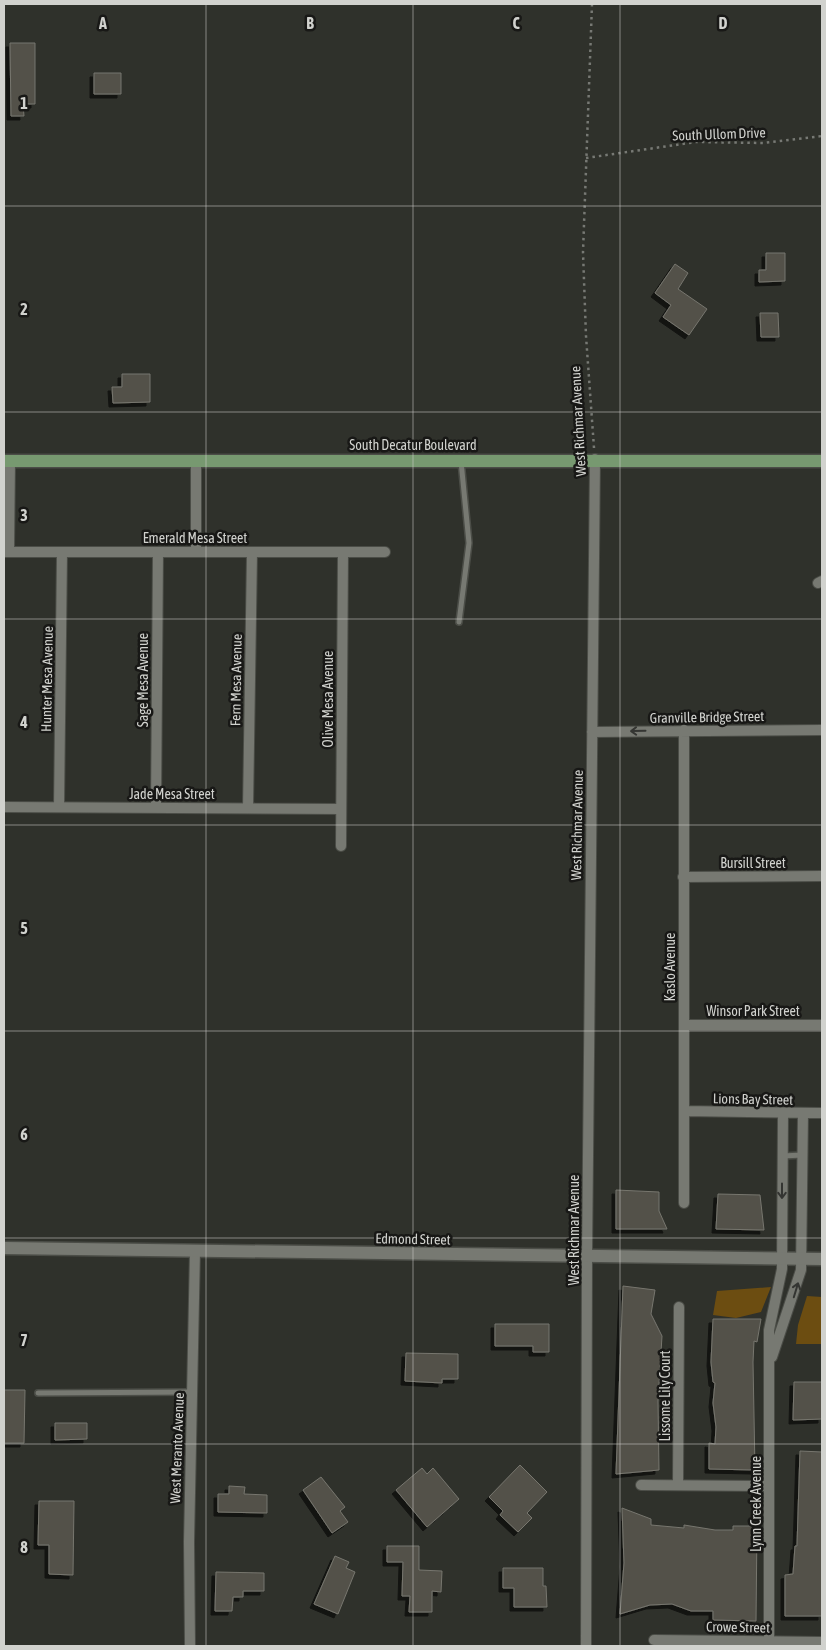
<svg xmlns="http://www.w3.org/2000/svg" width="826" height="1650" viewBox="0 0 826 1650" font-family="'Asap Condensed',sans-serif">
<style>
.green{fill:#6c4d11}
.building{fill:#52514a;stroke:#77766e;filter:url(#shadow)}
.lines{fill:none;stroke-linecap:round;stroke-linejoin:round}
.service-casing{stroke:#4b4d47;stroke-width:8}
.minor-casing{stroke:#4b4d47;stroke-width:12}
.tertiary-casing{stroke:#4b4d47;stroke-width:15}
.primary-casing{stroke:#4b4d47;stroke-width:15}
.path{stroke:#777974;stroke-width:2.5;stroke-dasharray:2.5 4;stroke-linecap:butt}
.service{stroke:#777972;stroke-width:5}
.minor{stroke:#777972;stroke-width:10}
.tertiary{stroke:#777972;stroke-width:12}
.primary{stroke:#779970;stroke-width:12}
.oneway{stroke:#343532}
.grid{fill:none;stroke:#d1d2ce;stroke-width:1;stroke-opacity:0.55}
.labels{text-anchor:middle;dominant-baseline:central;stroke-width:5;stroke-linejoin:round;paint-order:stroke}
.street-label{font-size:14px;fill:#d1d2ce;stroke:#181816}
.grid-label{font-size:16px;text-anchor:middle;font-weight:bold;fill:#d1d2ce;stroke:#181816;stroke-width:5;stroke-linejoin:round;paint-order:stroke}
</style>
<defs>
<filter id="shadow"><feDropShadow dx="-4" dy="4" stdDeviation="0" flood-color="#0009"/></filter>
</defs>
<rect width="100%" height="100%" fill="#2f312b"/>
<!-- green -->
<path class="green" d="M771,1287l-10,25 -25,6 -23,-3 4,-24z
M807,1296l15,1v47h-26l2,-19z"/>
<!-- building -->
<path class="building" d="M10,43h25v61h-12l1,12h-13z
M94,73h27v21h-27z
M766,253h19v28l-26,1v-12h7z
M675,264l13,9 -10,16 29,20 -18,26 -26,-18 8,-12 -16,-12z
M760,313h18l1,24h-18z
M122,374h28v28l-37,1 -1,-16h10z
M616,1190l43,2v19l8,18h-51z
M718,1194l42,1 4,35 -48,-1z
M623,1286l32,4 -4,24 11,22 -4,65 1,69 -43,4z
M713,1319h48l-4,23 -3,-1 -1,21 2,108 -46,-1v-26l6,1 1,-17 -3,-24 2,-20 -2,-1 -2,-20z
M495,1324h54v28h-16v-6h-38z
M406,1353l52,1v25h-16v4l-37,-2z
M794,1382h28v37l-29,1z
M4,1390h21l-1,53h-20z
M55,1423h32v16l-32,1z
M800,1451l22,1v164h-37v-41l8,-1 2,-28h2z
M520,1465l27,27 -20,21 5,5 -14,14 -18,-17 3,-4 -14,-14z
M422,1468l5,6 6,-6 26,31 -32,28 -31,-37z
M321,1477l24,30 -5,4 8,11 -16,11 -29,-43z
M229,1486l16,1 -1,7 23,1v18l-49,-1v-18h11z
M39,1501h35l-1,74 -24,-1v-29h-11z
M622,1508l29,11v6l33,3v-3l31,5h18v-4h24l-1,95 -43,-1v-9h-22l-19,-7 -22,1 -30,9 4,-51z
M387,1546h32v24l23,1 -1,21 -9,-1v21h-23l1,-16h-8l1,-34h-16z
M335,1556l14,6 -3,6 9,4 -17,42 -24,-10z
M503,1568h40v18h3l1,21h-33v-19h-11z
M216,1572l48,1v18h-21v6h-10l-1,14h-17z"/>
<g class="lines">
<defs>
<path id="service" d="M459,622l10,-79 -8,-82
M783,1156l19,-1
M38,1393l155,-1"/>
<path id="minor" d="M196,461v91
M4,552h381
M9,552l1,-91
M818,583l4,-2
M592,732l230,-2
M4,807l337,2
M59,807l3,-255
M156,808l2,-256
M248,808l4,-256
M341,846l2,-294
M683,877l139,-1
M684,1025h138
M684,1111l138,2
M684,1203v-473
M772,1357l29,-87 2,-157
M641,1485l128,1
M678,1485l1,-178
M654,1640l168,2
M190,1646l-1,-104 6,-292
M586,1646l1,-390 8,-797
M769,1646v-316l13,-61 1,-156"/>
<path id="tertiary" d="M4,1248l818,11"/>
<path id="primary" d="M4,461h818"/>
</defs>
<!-- service casing -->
<use href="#service" class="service-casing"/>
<!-- minor casing -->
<use href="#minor" class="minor-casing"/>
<!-- tertiary casing -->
<use href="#tertiary" class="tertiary-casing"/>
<!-- primary casing -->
<use href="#primary" class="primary-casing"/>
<!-- path -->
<path class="path" d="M592,4l-9,248 3,84 8,112
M586,158l110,-16 67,1 59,-7"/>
<!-- service -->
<use href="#service" class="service"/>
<!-- minor -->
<use href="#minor" class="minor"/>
<!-- tertiary -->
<use href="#tertiary" class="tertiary"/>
<!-- primary -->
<use href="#primary" class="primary"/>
</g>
<!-- one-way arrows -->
<defs><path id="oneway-shaft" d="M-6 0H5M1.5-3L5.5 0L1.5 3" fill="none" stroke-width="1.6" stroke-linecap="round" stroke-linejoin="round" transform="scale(1.25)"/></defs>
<g class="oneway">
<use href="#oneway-shaft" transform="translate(638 731) rotate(179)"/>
<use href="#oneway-shaft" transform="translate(782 1191) rotate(90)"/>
<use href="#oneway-shaft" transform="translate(796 1290) rotate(-73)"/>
</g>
<!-- grid -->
<path class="grid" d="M206,4v1642M413,4v1642M620,4v1642M4,206h818M4,412h818M4,619h818M4,825h818M4,1031h818M4,1238h818M4,1444h818"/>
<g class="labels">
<!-- street labels -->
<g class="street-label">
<text transform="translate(719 134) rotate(-2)">South Ullom Drive</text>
<text transform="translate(578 421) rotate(-93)">West Richmar Avenue</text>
<text x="413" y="445">South Decatur Boulevard</text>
<text x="195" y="538">Emerald Mesa Street</text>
<text transform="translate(47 679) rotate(-89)">Hunter Mesa Avenue</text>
<text transform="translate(143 680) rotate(-90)">Sage Mesa Avenue</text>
<text transform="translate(236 680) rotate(-89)">Fern Mesa Avenue</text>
<text transform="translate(328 699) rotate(-90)">Olive Mesa Avenue</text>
<text transform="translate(707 717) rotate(-1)">Granville Bridge Street</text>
<text x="172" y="794">Jade Mesa Street</text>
<text transform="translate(577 825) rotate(-89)">West Richmar Avenue</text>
<text x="753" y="863">Bursill Street</text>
<text transform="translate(670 967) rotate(-90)">Kaslo Avenue</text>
<text x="753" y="1011">Winsor Park Street</text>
<text transform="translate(753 1099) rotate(1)">Lions Bay Street</text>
<text transform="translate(574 1230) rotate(-90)">West Richmar Avenue</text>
<text transform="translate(413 1239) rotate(1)">Edmond Street</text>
<text transform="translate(665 1396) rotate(-90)">Lissome Lily Court</text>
<text transform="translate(177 1448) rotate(-88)">West Meranto Avenue</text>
<text transform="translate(756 1504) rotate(-90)">Lynn Creek Avenue</text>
<text transform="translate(738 1627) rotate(1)">Crowe Street</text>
</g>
</g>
<g class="grid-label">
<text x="103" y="29">A</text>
<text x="310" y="29">B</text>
<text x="516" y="29">C</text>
<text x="723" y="29">D</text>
<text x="24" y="109">1</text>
<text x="24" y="315">2</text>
<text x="24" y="521">3</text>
<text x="24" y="728">4</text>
<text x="24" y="934">5</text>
<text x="24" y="1140">6</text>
<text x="24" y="1346">7</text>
<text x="24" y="1553">8</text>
</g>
<!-- border -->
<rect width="826" height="1650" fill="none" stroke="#d1d2ce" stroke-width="10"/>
</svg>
